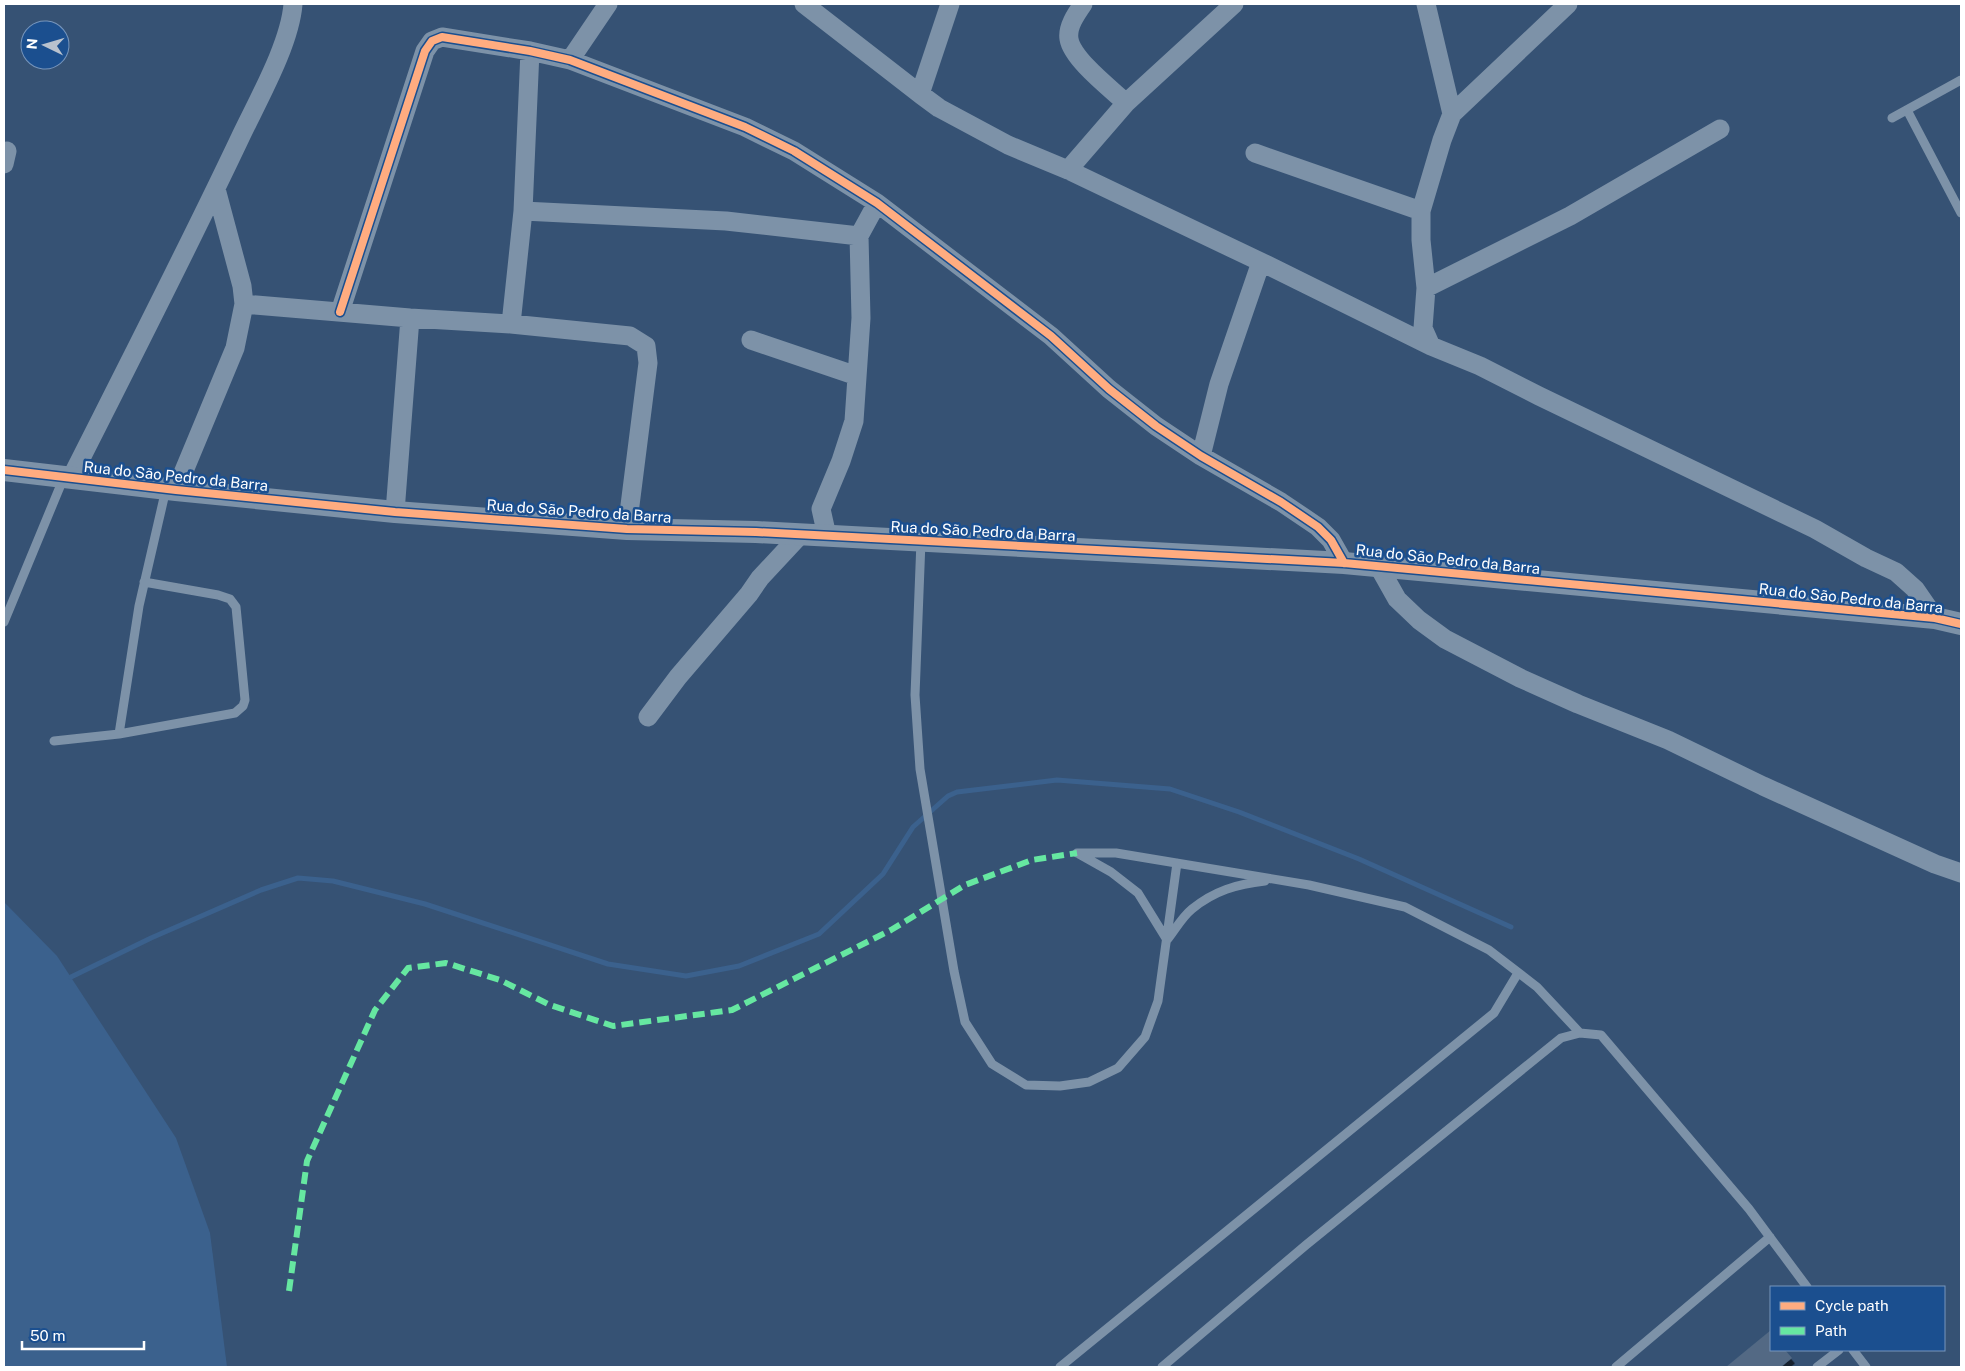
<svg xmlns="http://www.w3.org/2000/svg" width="1965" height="1371" viewBox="0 0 1965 1371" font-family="'Public Sans',sans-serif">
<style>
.water{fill:#3b618d}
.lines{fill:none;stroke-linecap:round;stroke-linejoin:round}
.stream{stroke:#3b618d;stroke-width:5}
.building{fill:#526984;filter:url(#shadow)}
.service{stroke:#7d92a8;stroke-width:9}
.minor{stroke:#7d92a8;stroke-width:19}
.tertiary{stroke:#7d92a8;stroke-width:22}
.quiet{stroke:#66e7a1;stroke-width:6;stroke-dasharray:12 6;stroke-linecap:butt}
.cycleway-casing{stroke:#1b4f8f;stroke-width:11}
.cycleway{stroke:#ffac80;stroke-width:8}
.labels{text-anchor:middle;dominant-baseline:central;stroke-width:5;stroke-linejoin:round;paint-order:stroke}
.street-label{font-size:15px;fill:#fff;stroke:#1b4f8f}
</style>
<defs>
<filter id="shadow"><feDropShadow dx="3" dy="5.5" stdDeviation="0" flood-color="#0009"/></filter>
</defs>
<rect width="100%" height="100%" fill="#365274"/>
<!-- water -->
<path class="water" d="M4,902l53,54 119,182 34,95 17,134h-223z"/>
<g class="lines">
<!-- stream -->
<path class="stream" d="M71,977l80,-39 110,-48 37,-12 35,3 92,23 183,60 78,12 53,-10 80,-32 64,-60 30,-47 35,-31 9,-4 100,-12 113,9 69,23 120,47 152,68"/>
</g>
<!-- building -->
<path class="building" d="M1771,1330v20h14l7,8 -11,9h-55z"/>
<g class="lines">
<!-- service -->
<path class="service" d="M1907,110l54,103
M1892,118l69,-38
M921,541l-6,154 5,74 34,202 11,51 27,42 34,21 34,1 29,-4 29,-14 27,-31 13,-36 19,-138
M4,622l60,-145
M119,734l20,-128 27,-117
M54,741l65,-7 116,-21 8,-7 2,-6 -9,-93 -6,-8 -12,-4 -74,-13
M1077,853h39l193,32 96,22 84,43 48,37 43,46
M1079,854l32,18 27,21 29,47
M1167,940c8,-10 15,-23 25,-31 22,-18 45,-25 73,-28
M1853,1350l13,17
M1060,1367l434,-354 24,-40
M1162,1367l144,-122 255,-207 19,-5 21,2 148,174 58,78
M1616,1367l154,-130
M1817,1367l22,-17"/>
<!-- minor -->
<path class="minor" d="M804,4l116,90 19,14 69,37 60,25 193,92 170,84 49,20 59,30 276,133 51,29 30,14 19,17 20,29
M1083,4c-7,10 -16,23 -14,35 3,20 42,50 57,64
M1426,4l26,110 -10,26 -21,71v29l5,48 -3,40 8,18
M570,60l38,-56
M920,94l30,-90
M1452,114l116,-110
M1255,153l166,58
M4,164l3,-13
M1068,170l58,-67 108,-99
M523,211l203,10 133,15
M1426,288l144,-72 150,-87
M244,304l166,14 101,6 119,12 16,10 2,17 -21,166
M340,312l85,-261 7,-10 10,-4 88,14 40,9 175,67 49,24 83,52 174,133 58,53 47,37 45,30 80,46 37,25 13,13 13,23
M511,324l12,-113 7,-160
M751,340l106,36
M1201,456l18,-72 42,-122
M71,478c57,-113 115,-226 169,-340 18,-38 50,-94 53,-134
M176,490l59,-142 9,-44 -2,-18 -26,-97
M395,512l15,-194
M827,536l-6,-27 20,-48 13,-40 7,-103 -2,-82 18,-33
M1379,567l18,32 22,21 26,19 75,39 58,26 90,36 95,46 172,78 26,9
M648,717l30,-40 71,-83 11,-16 41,-44"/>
<!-- tertiary -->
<path class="tertiary" d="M4,470l172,20 219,22 232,17 129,3 588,31 591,55 26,6"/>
<!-- quiet -->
<path class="quiet" d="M289,1291l18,-130 68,-151 33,-42 38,-5 54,17 50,25 63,21 119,-16 159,-80 74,-45 67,-25 45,-7"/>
<defs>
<path id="cycleway" d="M340,312l85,-261 7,-10 10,-4 88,14 40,9 175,67 49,24 83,52 174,133 58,53 47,37 45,30 80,46 37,25 13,13 13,23
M4,470l172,20 219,22 232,17 129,3 588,31 591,55 26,6"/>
</defs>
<!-- cycleway casing -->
<use href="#cycleway" class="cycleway-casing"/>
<!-- cycleway -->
<use href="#cycleway" class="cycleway"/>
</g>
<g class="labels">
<!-- street labels -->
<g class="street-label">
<text transform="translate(176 476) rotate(6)">Rua do São Pedro da Barra</text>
<text transform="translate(579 511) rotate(4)">Rua do São Pedro da Barra</text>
<text transform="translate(983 531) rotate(3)">Rua do São Pedro da Barra</text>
<text transform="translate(1448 559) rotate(6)">Rua do São Pedro da Barra</text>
<text transform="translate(1851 598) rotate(6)">Rua do São Pedro da Barra</text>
</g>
</g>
<!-- border -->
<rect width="1965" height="1371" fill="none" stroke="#ffffff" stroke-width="10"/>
<!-- legend -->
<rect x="1770" y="1286" width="175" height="65" fill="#1b4f8f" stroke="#7695bc"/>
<rect x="1780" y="1302" width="25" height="8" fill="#ffac80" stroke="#7695bc"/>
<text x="1815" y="1311" font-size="15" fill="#ffffff">Cycle path</text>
<rect x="1780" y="1327" width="25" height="8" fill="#66e7a1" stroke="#7695bc"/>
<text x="1815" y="1336" font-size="15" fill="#ffffff">Path</text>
<!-- north arrow -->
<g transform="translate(45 45) rotate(275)"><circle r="24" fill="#1b4f8f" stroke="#7695bc"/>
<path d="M0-4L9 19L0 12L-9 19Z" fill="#b9c2ce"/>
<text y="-8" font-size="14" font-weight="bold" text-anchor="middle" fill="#ffffff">N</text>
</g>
<!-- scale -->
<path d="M22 1341v8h122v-8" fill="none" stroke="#ffffff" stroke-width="2.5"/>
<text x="30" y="1341" font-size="15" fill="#ffffff" stroke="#1b4f8f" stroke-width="4" paint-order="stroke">50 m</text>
</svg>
